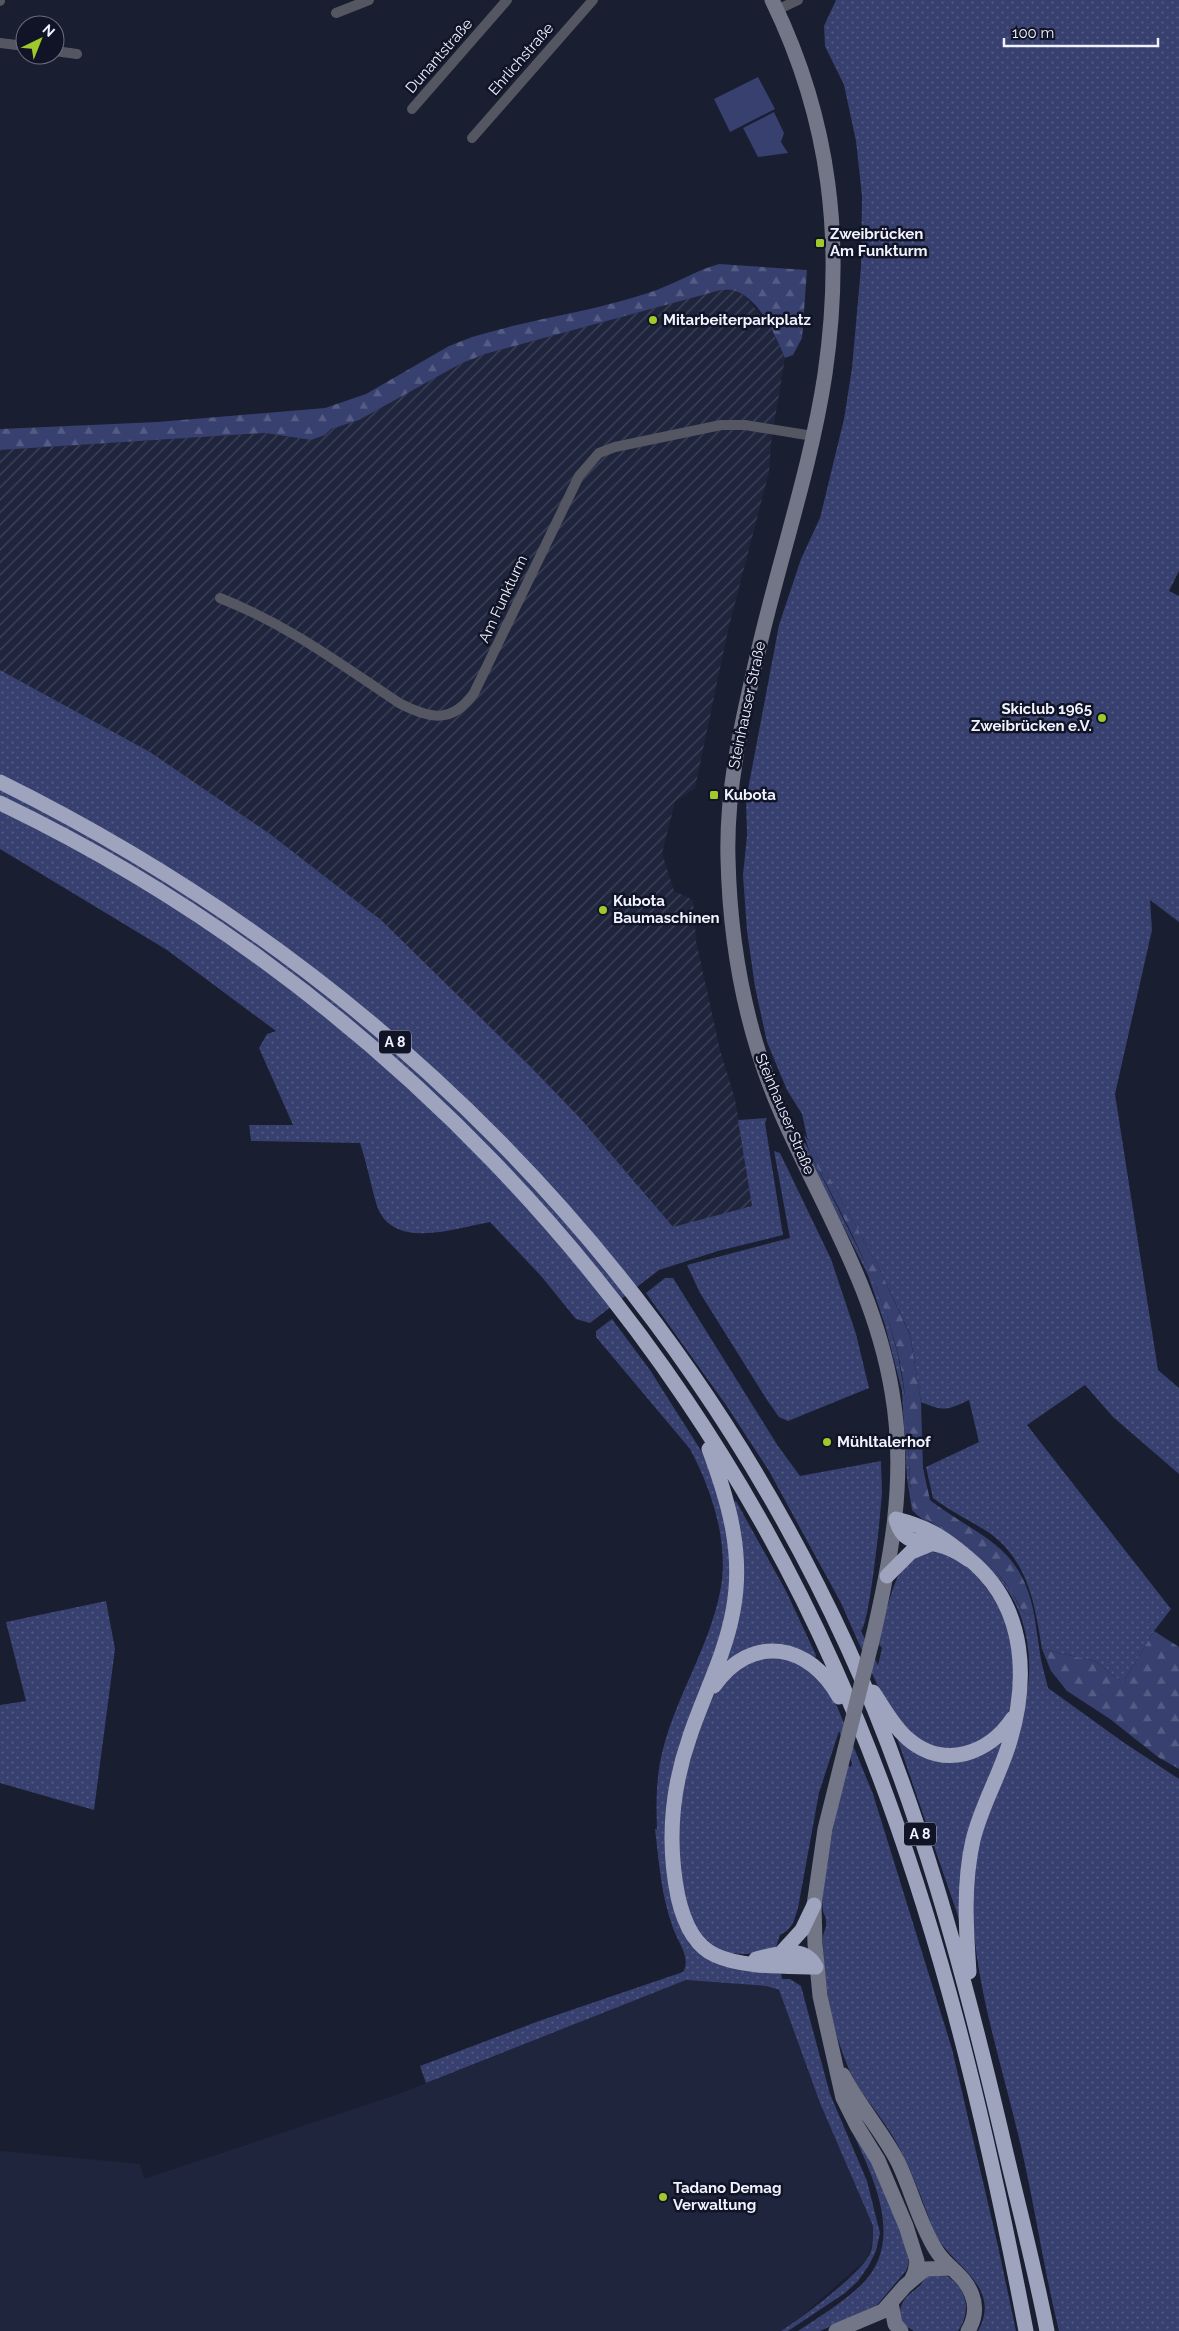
<svg xmlns="http://www.w3.org/2000/svg" width="1179" height="2331" viewBox="0 0 1179 2331" font-family="Raleway,sans-serif">
<style>
.built{fill:#20253e}
.industrial{fill:url(#industrial-furrows)}
.grass{fill:url(#grass-dots)}
.forest{fill:url(#forest-firs)}
.green{fill:#37406e}
.lines{fill:none;stroke-linecap:round;stroke-linejoin:round}
.street{stroke:#545761;stroke-width:10}
.secondary{stroke:#727686;stroke-width:15}
.highway{stroke:#9ea4bd;stroke-width:15}
.secondary-bridge{stroke:#727686;stroke-width:15}
.poi-dot{fill:#a0c92b;stroke:#101426;stroke-width:2}
.labels{text-anchor:middle;dominant-baseline:central;stroke-width:5;stroke-linejoin:round;paint-order:stroke}
.shield{fill:#101426;stroke:#adb0bd;stroke-width:1}
.shield-label{font-size:14px;font-weight:bold;fill:#f0f3fe}
.street-label{font-size:15px;fill:#f0f3fe;stroke:#101426}
.poi-label{font-size:15px;font-weight:bold;fill:#f0f3fe;stroke:#101426;text-anchor:start}
</style>
<defs>
<pattern id="industrial-furrows" width="10" height="10" patternUnits="userSpaceOnUse" patternTransform="scale(1.25)"><rect width="10" height="10" fill="#20253e"/><path d="M-1 1l2-2M0 10L10 0M9 11l2-2" fill="none" stroke="#41455b"/></pattern>
<pattern id="grass-dots" width="8" height="8" patternUnits="userSpaceOnUse" patternTransform="scale(1.25)"><rect width="8" height="8" fill="#37406e"/><path d="M2 2h.1M6 6h.1" fill="none" stroke="#545c84" stroke-width="1.8" stroke-linecap="round"/></pattern>
<pattern id="forest-firs" width="22" height="20" patternUnits="userSpaceOnUse" patternTransform="scale(1.25)"><rect width="22" height="20" fill="#37406e"/><path d="M5 1l3.5 6h-7zM16 11l3.5 6h-7z" fill="#545c84"/></pattern>
</defs>
<rect width="100%" height="100%" fill="#191e31"/>
<!-- built -->
<path class="built" d="M686,1980l80,6 13,5 41,112 53,123v14l-5,18 -73,64 -14,9h-781v-180l140,13 4,15 255,-85z"/>
<!-- industrial -->
<path class="industrial" d="M721,290h14l11,7 26,33 13,28 -14,84 -2,30 -41,158 -33,158 -20,14 -13,51 12,38 19,9 3,41 24,109 15,49 17,107 -79,22 -93,-110 -50,-52 -149,-146 -111,-86 -120,-82 -150,-82v-220l265,-17 46,7 14,-5 6,-6 28,-9 101,-56 25,-10z"/>
<!-- grass -->
<path class="grass" d="M836,0h343v571l-10,20 10,5v326l-29,-22 2,30 -37,164 43,276 21,18v86l-66,-57 -28,-32 -58,40 144,184 -17,22 -31,52 -28,-22 -53,-12c-7,-45 -14,-89 -54,-117 -19,-12 -38,-21 -55,-34l-7,-31 53,-25 -10,-42c-22,10 -24,12 -48,2l-11,-68 -30,-64 -73,-133 -5,-23 -15,-24 -20,-48 -12,-55 -8,-56 -4,-56 4,-40 -1,-35 33,-175 22,-66 19,-41 24,-99 8,-51 9,-101 1,-71 -6,-55 -12,-56 -19,-39 -1,-20z
M0,670l150,82 120,82 111,86 149,146 50,52 93,109 79,-21 -14,-86 29,-2 -2,5 18,112 -65,16 -59,19 -69,53 -14,-4 -35,-43 -51,-54c-34,6 -97,29 -113,-16 -6,-20 -10,-42 -17,-63l-109,-2 -2,-16h44l-34,-77 8,-14 9,-3 -109,-81 -167,-101z
M804,1141l66,131 17,44 11,39 9,52 3,80 18,34 41,25 25,23 17,22 12,22 6,2 5,-2 7,47 7,28 75,54 56,37v552h-120c-16,-65 -25,-131 -41,-197 -19,-80 -47,-162 -46,-245 0,-97 83,-169 49,-272 -13,-37 -44,-63 -76,-84 -12,-8 -24,-13 -33,-23l-5,-32 -5,-87 -17,-66 -17,-50 -67,-133z
M774,1151l6,2 51,106 25,75 13,54 -81,33 -9,-4 -12,-17 -67,-107 -13,-28 103,-27z
M665,1278h8l105,168 22,30 81,-15c0,14 2,29 0,43 -1,17 -12,122 -20,127l17,34 4,-17 -4,-5c6,-21 16,-76 35,-86 47,-25 96,53 101,92 4,26 0,68 -20,86 -8,7 -32,13 -42,18l-40,-16 -29,-39 -42,-95 -72,-132 -43,-66 -80,-112z
M612,1319l38,51 50,79 19,40 13,71 -6,65 -50,136v153l14,31 18,14 23,9 50,3 1,8h8l11,7 29,108 37,87 13,52 -4,18 -7,14 -11,16 -13,12 -57,38h-7c22,-14 71,-51 86,-72 7,-9 6,-23 6,-33l-53,-123 -41,-113 -13,-4 -80,-6 -260,103 -6,-17 119,-45 144,-49c9,-15 -7,-32 -11,-47 -11,-31 -13,-63 -17,-96h2c-1,-26 -1,-54 6,-80 14,-54 46,-102 57,-157 10,-47 -8,-102 -30,-143l-94,-112v-6z
M736,1501l50,90 30,64 -1,4 -16,-8 -72,14 -2,-7 9,-156z
M106,1601l9,48 -21,161 -94,-27v-78l26,-4 -20,-79z
M773,1655l33,9 26,30 41,100 79,255 46,197 18,85h-38c26,-47 -31,-66 -45,-102 -12,-32 -23,-64 -41,-94 -15,-25 -35,-44 -46,-73 -15,-37 -23,-83 -23,-122 -1,-6 4,-12 3,-19 0,-3 -2,-7 -3,-10 -2,-13 1,-29 3,-42 5,-35 13,-69 20,-104l5,2 1,-4 -13,-32 -20,62 -21,115c-4,12 -5,21 -18,27l-4,12c-93,36 -102,-74 -95,-138 2,-29 11,-57 21,-84 7,-20 16,-45 35,-58 9,-6 25,-8 36,-12z
M1004,1735l-45,184 -62,-181 36,19z
M846,2118l22,33 30,69 11,42 -3,9 -29,34 -57,26h-22c21,-14 44,-28 62,-45 50,-47 8,-118 -14,-168z
M926,2274l21,2c20,13 25,35 11,55h-44l-15,-9c0,-34 22,-27 27,-48z"/>
<!-- forest -->
<path class="forest" d="M719,264l88,6 -5,68 -9,17 -8,3c-10,-23 -24,-57 -49,-67 -4,-2 -11,-1 -15,-1l-236,64 -25,10 -101,56 -28,9 -6,6 -14,5 -46,-7 -265,17v-21l158,-7 167,-14 41,-14 83,-48 23,-9c58,-18 119,-25 176,-44 25,-8 46,-22 71,-29z
M804,1135l6,7 70,128 30,65 11,67 2,66 7,32c49,38 90,43 104,113l-5,2 -6,-2c-24,-53 -62,-70 -107,-101l-4,-7c-5,-50 -2,-101 -14,-151 -18,-71 -54,-136 -88,-201z
M1154,1631l25,16v122l-21,-12 -48,-38 -43,-28 -16,-20 -9,-22 53,12 28,22z"/>
<!-- green -->
<path class="green" d="M758,77l17,32 -45,23 -16,-33z
M774,112l10,21 -3,9 7,11 -30,4 -15,-29z"/>
<g class="lines">
<!-- street -->
<path class="street" d="M0,1v-1
M777,10l21,-10
M336,13l33,-13
M0,43l25,3
M55,51l22,3
M412,109l95,-109
M472,138l121,-138
M220,598c68,27 119,65 179,105 31,16 53,21 75,-10l105,-217 20,-23 16,-6 106,-22h24l68,11"/>
<!-- secondary -->
<path class="secondary" d="M772,0c59,121 72,242 53,374 -14,93 -45,183 -66,274 -16,70 -33,138 -31,210 2,90 18,175 54,257 41,94 93,174 110,277 15,86 -1,169 -21,253
M845,1749l-20,80 -11,76 1,39 5,52 23,102 14,28 21,34 28,66 11,35 -2,11 -4,9
M843,2075c16,31 39,56 55,87 14,29 21,61 38,88 10,17 29,25 36,45 5,13 3,24 -4,36
M891,2303l4,21 6,7
M836,2331l47,-20 22,-25 20,-17 27,-1"/>
<!-- highway -->
<path class="highway" d="M0,782c376,186 671,482 847,864 71,155 115,319 154,485 15,66 33,133 46,200
M0,803c368,176 668,491 834,863 94,210 149,439 192,665
M709,1449c20,53 35,105 24,162 -8,44 -29,83 -43,125 -18,51 -23,107 -12,161 5,22 15,48 37,58 27,13 72,11 101,12
M887,1576l24,-24 20,-8
M714,1686c38,-54 96,-42 125,11
M873,1692c11,16 20,34 35,47 36,31 81,15 105,-21
M781,1953l21,-23 12,-25
M756,1959c21,-5 48,-15 60,8
M969,1972c-3,-44 -6,-88 4,-132 8,-34 27,-65 37,-99 18,-61 16,-130 -34,-176 -27,-24 -44,-37 -80,-46 7,29 27,20 49,28 9,3 17,8 24,13"/>
<!-- secondary-bridge -->
<path class="secondary-bridge" d="M845,1749l26,-104"/>
</g>
<!-- markers -->
<g class="poi-dot">
<rect x="815" y="238" width="10" height="10" rx="2.5"/>
<circle cx="653" cy="320" r="5"/>
<circle cx="1102" cy="718" r="5"/>
<rect x="709" y="790" width="10" height="10" rx="2.5"/>
<circle cx="603" cy="910" r="5"/>
<circle cx="827" cy="1442" r="5"/>
<circle cx="663" cy="2197" r="5"/>
</g>
<g class="labels">
<!-- shield labels -->
<g class="shield">
<rect x="379" y="1030.5" width="32" height="23" rx="4"/>
<rect x="904" y="1822.5" width="32" height="23" rx="4"/>
</g>
<g class="shield-label">
<text x="395" y="1042">A 8</text>
<text x="920" y="1834">A 8</text>
</g>
<!-- street labels -->
<g class="street-label">
<text transform="translate(439 56) rotate(-49)">Dunantstraße</text>
<text transform="translate(521 59) rotate(-49)">Ehrlichstraße</text>
<text transform="translate(503 599) rotate(-65)">Am Funkturm</text>
<text transform="translate(747 705) rotate(-78)">Steinhauser Straße</text>
<text transform="translate(785 1114) rotate(67)">Steinhauser Straße</text>
</g>
<!-- poi labels -->
<g class="poi-label">
<text x="830" y="234">Zweibrücken<tspan x="830" dy="17">Am Funkturm</tspan></text>
<text x="663" y="320">Mitarbeiterparkplatz</text>
<text x="1092" y="709" text-anchor="end">Skiclub 1965<tspan x="1092" dy="17">Zweibrücken e.V.</tspan></text>
<text x="724" y="795">Kubota</text>
<text x="613" y="901">Kubota<tspan x="613" dy="17">Baumaschinen</tspan></text>
<text x="837" y="1442">Mühltalerhof</text>
<text x="673" y="2188">Tadano Demag<tspan x="673" dy="17">Verwaltung</tspan></text>
</g>
</g>
<!-- north arrow -->
<g transform="translate(40 40) rotate(43)"><circle r="24" fill="#101426" stroke="#6a6d7c"/>
<path d="M0-4L9 19L0 12L-9 19Z" fill="#a0c92b"/>
<text y="-8" font-size="14" font-weight="bold" text-anchor="middle" fill="#f0f3fe">N</text>
</g>
<!-- scale -->
<path d="M1004 38v8h154v-8" fill="none" stroke="#f0f3fe" stroke-width="2.5"/>
<text x="1012" y="38" font-size="15" fill="#f0f3fe" stroke="#101426" stroke-width="4" paint-order="stroke">100 m</text>
</svg>
